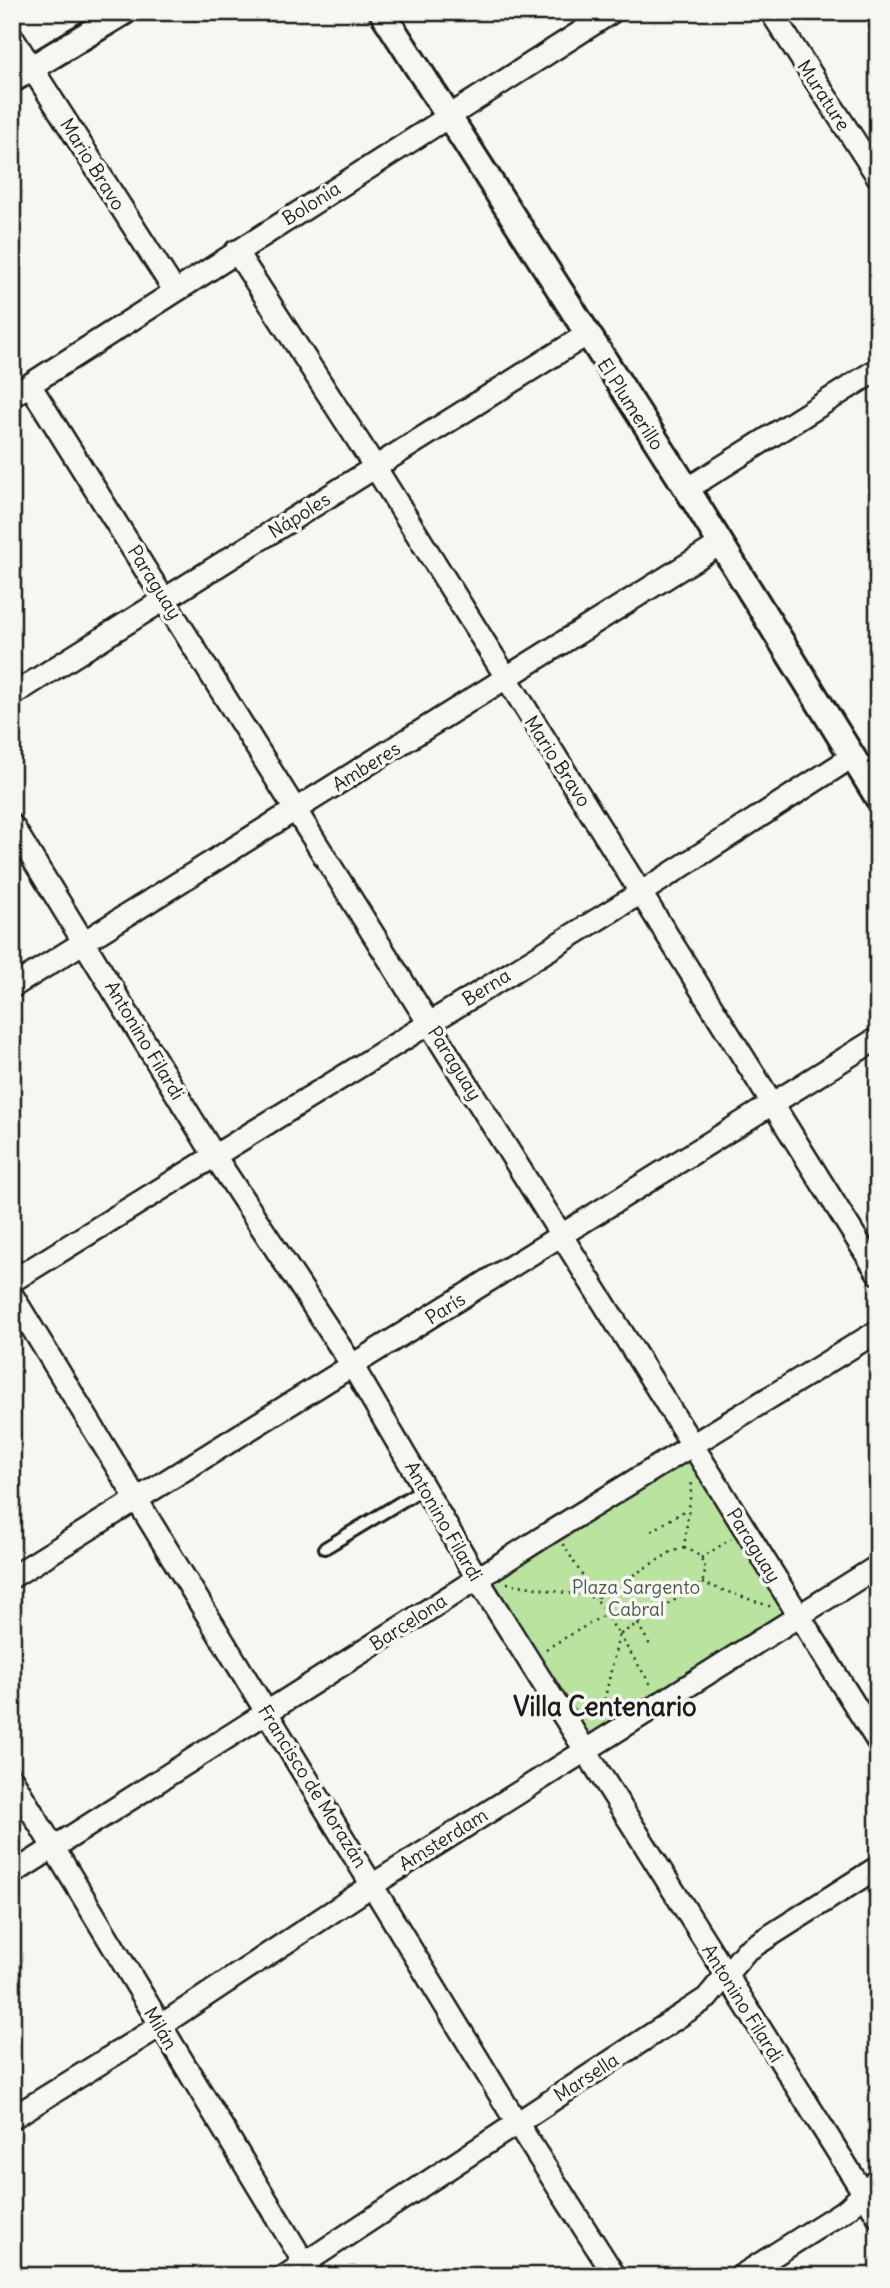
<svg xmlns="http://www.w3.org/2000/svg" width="890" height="2288" viewBox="0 0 890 2288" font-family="Delius,sans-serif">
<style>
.green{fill:#b9e39f;stroke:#6a805e;stroke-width:2}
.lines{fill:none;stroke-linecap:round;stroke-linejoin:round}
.service-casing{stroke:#1c1c1c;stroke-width:16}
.minor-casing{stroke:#1c1c1c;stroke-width:26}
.tertiary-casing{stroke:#1c1c1c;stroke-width:30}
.path{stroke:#1c1c1c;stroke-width:2.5;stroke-dasharray:2 5;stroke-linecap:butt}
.service{stroke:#f6f6f2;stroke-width:10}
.minor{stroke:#f6f6f2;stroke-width:21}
.tertiary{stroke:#f6f6f2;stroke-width:24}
.labels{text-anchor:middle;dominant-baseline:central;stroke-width:7;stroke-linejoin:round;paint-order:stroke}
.street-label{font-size:19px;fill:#1c1c1c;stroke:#f6f6f2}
.park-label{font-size:19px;fill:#4b5843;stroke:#f6f6f2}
.district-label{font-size:26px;font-weight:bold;fill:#1c1c1c;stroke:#f6f6f2}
</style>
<rect width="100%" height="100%" fill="#f6f6f2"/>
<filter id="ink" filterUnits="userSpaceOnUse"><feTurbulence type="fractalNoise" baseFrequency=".0143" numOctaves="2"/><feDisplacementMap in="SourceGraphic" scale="14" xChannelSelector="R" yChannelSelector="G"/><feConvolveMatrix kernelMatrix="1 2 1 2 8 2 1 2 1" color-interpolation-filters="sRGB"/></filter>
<g filter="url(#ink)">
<!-- green -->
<path class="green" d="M693,1443l105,172 -213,135 -108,-172z"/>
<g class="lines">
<defs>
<path id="service" d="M325,1548l99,-60"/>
<path id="minor" d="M771,12l107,165
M12,37l162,253
M236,251l139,216 503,806
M30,385l848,1357
M12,396l600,-384
M687,489l191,-120
M12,695l574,-360
M12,825l202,330 138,210 125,213 401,638
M12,987l708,-443
M12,1281l630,-389 210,-135
M12,1295l505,828 98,153
M12,1577l866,-539
M12,1779l299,495
M12,1874l542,-344 324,-199
M12,2118l148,-92 214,-142 504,-318
M285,2276l422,-278 39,-47 132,-84
M741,2276l106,-67 31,-29"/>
<path id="tertiary" d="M382,12l305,477 191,309
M12,80l112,-68"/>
</defs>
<!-- service casing -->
<use href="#service" class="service-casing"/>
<!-- minor casing -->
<use href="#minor" class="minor-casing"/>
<!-- tertiary casing -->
<use href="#tertiary" class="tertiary-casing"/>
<!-- path -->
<path class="path" d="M652,1531l35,-22
M563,1544l33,54
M684,1548c18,5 25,18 18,35l-83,52 -23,-37 75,-46z
M684,1548l8,-66
M701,1558l30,-19
M507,1583l89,15
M702,1583l70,24
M638,1624l13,23
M619,1635l34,53
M546,1649l60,-35
M600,1720l19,-85"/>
<!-- service -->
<use href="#service" class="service"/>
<!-- minor -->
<use href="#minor" class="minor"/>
<!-- tertiary -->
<use href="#tertiary" class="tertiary"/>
</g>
</g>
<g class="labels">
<!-- street labels -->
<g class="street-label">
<text transform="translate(824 95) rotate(57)">Murature</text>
<text transform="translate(93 164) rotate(58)">Mario Bravo</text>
<text transform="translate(311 203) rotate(-32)">Bolonia</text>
<text transform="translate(631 404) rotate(57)">El Plumerillo</text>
<text transform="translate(299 515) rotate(-32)">Nápoles</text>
<text transform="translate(155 582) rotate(58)">Paraguay</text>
<text transform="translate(558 761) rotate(57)">Mario Bravo</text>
<text transform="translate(366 766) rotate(-32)">Amberes</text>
<text transform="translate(486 987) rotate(-32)">Berna</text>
<text transform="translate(145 1040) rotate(59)">Antonino Filardi</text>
<text transform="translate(455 1063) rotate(58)">Paraguay</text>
<text transform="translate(445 1308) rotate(-32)">París</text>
<text transform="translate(444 1521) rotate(60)">Antonino Filardi</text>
<text transform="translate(754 1545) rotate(58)">Paraguay</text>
<text transform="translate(408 1622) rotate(-33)">Barcelona</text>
<text transform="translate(313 1786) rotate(58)">Francisco de Morazán</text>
<text transform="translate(443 1839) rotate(-32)">Amsterdam</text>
<text transform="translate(743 2003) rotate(58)">Antonino Filardi</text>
<text transform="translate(161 2028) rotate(59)">Milán</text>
<text transform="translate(586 2077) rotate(-33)">Marsella</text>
</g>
<!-- park labels -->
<g class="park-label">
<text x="636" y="1587">Plaza Sargento<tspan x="636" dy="22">Cabral</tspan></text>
</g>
<!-- district labels -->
<g class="district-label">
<text x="605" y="1706">Villa Centenario</text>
</g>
</g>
<!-- margin -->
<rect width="890" height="2288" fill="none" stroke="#f6f6f2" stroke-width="42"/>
<rect x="21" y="21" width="848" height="2246" fill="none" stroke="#1c1c1c" stroke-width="2.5" filter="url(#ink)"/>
</svg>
